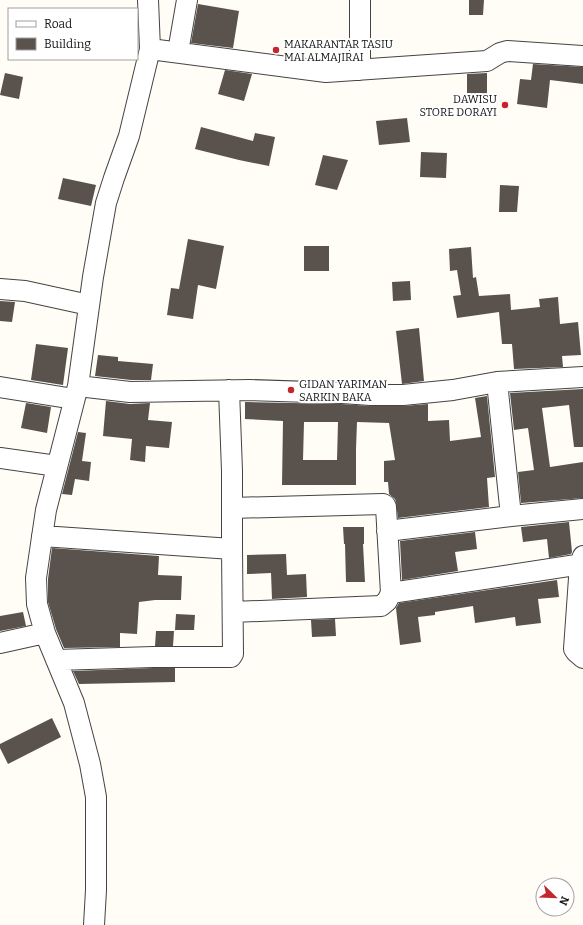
<svg xmlns="http://www.w3.org/2000/svg" width="583" height="925" viewBox="0 0 583 925" font-family="Bitter,serif">
<style>
.building{fill:#5a524d;fill-rule:evenodd}
.lines{fill:none;stroke-linecap:round;stroke-linejoin:round}
.minor-casing{stroke:#444;stroke-width:22}
.minor{stroke:#fff;stroke-width:20}
.poi-dot{fill:#c4262e;stroke:#fff;stroke-width:1.5}
.labels{text-anchor:middle;dominant-baseline:central;stroke-width:4;stroke-linejoin:round;paint-order:stroke}
.poi-label{font-size:11px;fill:#111;stroke:#fff;text-anchor:start}
</style>
<rect width="100%" height="100%" fill="#fffdf5"/>
<!-- building -->
<path class="building" d="M469,0h15l-1,15h-14z
M198,4l41,7 -6,37 -42,-5z
M533,64l50,3v17l-33,-4 -3,28 -30,-4 3,-25 11,1z
M225,70l27,4 -8,27 -26,-7z
M5,73l18,4 -4,22 -19,-4z
M487,73v23h-20v-22z
M407,118l3,24 -31,3 -3,-24z
M201,127l52,14 2,-8 20,4 -6,29 -30,-6 -44,-11z
M421,152l26,1 -1,25 -26,-1z
M323,155l25,5 -11,30 -22,-5z
M63,178l33,7 -5,21 -33,-7z
M500,185l19,1 -2,26h-18z
M188,239l36,7 -8,43 -18,-4 -5,34 -26,-4 4,-27 8,1z
M304,246h25v25h-25z
M471,247l2,31 3,-1 3,19 31,-2 1,16 29,-3 -1,-8 19,-2 2,27 18,-2 3,33 -19,1 1,11 -49,2 -2,-25h-10l-3,-32 -42,6 -4,-22 8,-1 -4,-25 -7,1 -1,-22z
M410,281l1,19 -18,1 -1,-19z
M0,301l15,1 -3,20 -12,-1z
M419,328l5,53 -22,3 -6,-53z
M36,344l32,4 -5,37 -32,-5z
M98,355l20,2v4l35,3 -2,16h-20l-36,-4z
M583,389v58h-9l-5,-42 -27,3 8,59 33,-5v36l-62,5 -3,-31 16,-2 -6,-42 -14,2 -4,-37z
M487,396l8,81 -8,1 2,29 -91,11 -2,-16 -1,-3 -6,-5 -1,-12h-4v-21l11,-1 -6,-37 -32,-1 -1,27v36h-74l1,-64 -38,-2v-17l96,2 30,2h32l25,-2v17l21,-1 1,21 31,-4 -6,-39zM304,422h34l-1,38h-34z
M106,401l24,3 20,-1 -2,17 24,2 -3,26 -23,-2 -1,16 -15,-2 2,-21 -29,-3z
M26,403l25,4 -4,26 -26,-5z
M78,432l8,1 -4,28 9,1 -2,19 -14,-2 -3,16 -10,-1z
M569,522l3,30 -1,2 -22,4 -2,-19 -24,3 -2,-15z
M343,527h21v17h-1l2,38h-19l-1,-38h-1z
M475,532l2,17 -22,3 3,19 -56,9 -2,-39z
M52,548l107,8 -1,19 24,1 -1,24h-26l-16,2 -2,32 -17,-1v14l-56,1 -8,-19 -8,-27v-23z
M286,554l1,21 19,-1 1,23 -35,2 -1,-26 -24,1v-19z
M557,580l2,17 -21,2 3,24 -25,3 -1,-9 -40,6 -2,-17 -38,6v3l-17,2 3,25 -21,3 -4,-37 3,-5z
M23,612l3,14 -26,5v-15z
M176,614l19,1 -1,15h-19z
M335,619l1,17 -24,1 -1,-17z
M156,631h18l-1,15h-18z
M153,668h22v14l-96,2 -6,-13z
M52,718l9,19 -53,27 -8,-16v-4z"/>
<g class="lines">
<defs>
<path id="minor" d="M150,49l176,23 161,-11 13,-8 7,-2 76,5
M178,52l9,-52
M360,70v-70
M0,289l25,2 64,14
M497,382l14,134
M78,386l52,6 120,-2 92,3 29,2h32l50,-5 44,-8 86,-5
M0,387l74,12
M0,458l57,8
M232,508l151,-4 2,1 1,2 5,86 -4,8 -6,5 -148,6
M387,531l124,-15 72,-7
M42,536l190,13
M583,556l-3,8 -6,85 2,3 7,6
M391,593l192,-29
M0,643l45,-10
M56,660l97,-3h78l2,-3 -1,-105v-78l-3,-81
M94,925l2,-35v-93l-6,-33 -16,-61 -29,-70 -8,-29 -1,-26 10,-68 32,-124 15,-109 13,-74 8,-25 15,-42 21,-87 -2,-49"/>
</defs>
<!-- minor casing -->
<use href="#minor" class="minor-casing"/>
<!-- minor -->
<use href="#minor" class="minor"/>
</g>
<!-- markers -->
<g class="poi-dot">
<circle cx="276" cy="50" r="4"/>
<circle cx="505" cy="105" r="4"/>
<circle cx="291" cy="390" r="4"/>
</g>
<g class="labels">
<!-- poi labels -->
<g class="poi-label">
<text x="284" y="44">MAKARANTAR TASIU<tspan x="284" dy="13">MAI ALMAJIRAI</tspan></text>
<text x="497" y="99" text-anchor="end">DAWISU<tspan x="497" dy="13">STORE DORAYI</tspan></text>
<text x="299" y="384">GIDAN YARIMAN<tspan x="299" dy="13">SARKIN BAKA</tspan></text>
</g>
</g>
<!-- legend -->
<rect x="8" y="8" width="130" height="52" fill="#ffffff" stroke="#a0a0a0"/>
<rect x="16" y="21" width="20" height="6" fill="#ffffff" stroke="#a0a0a0"/>
<text x="44" y="28" font-size="12" fill="#111111">Road</text>
<rect x="16" y="38" width="20" height="12" fill="#5a524d" stroke="#a0a0a0"/>
<text x="44" y="48" font-size="12" fill="#111111">Building</text>
<!-- north arrow -->
<g transform="translate(555 897) rotate(113)"><circle r="19" fill="#ffffff" stroke="#a0a0a0"/>
<path d="M0-3L7 15L0 10L-7 15Z" fill="#c4262e"/>
<text y="-6" font-size="11" font-weight="bold" text-anchor="middle" fill="#111111">N</text>
</g>
</svg>
